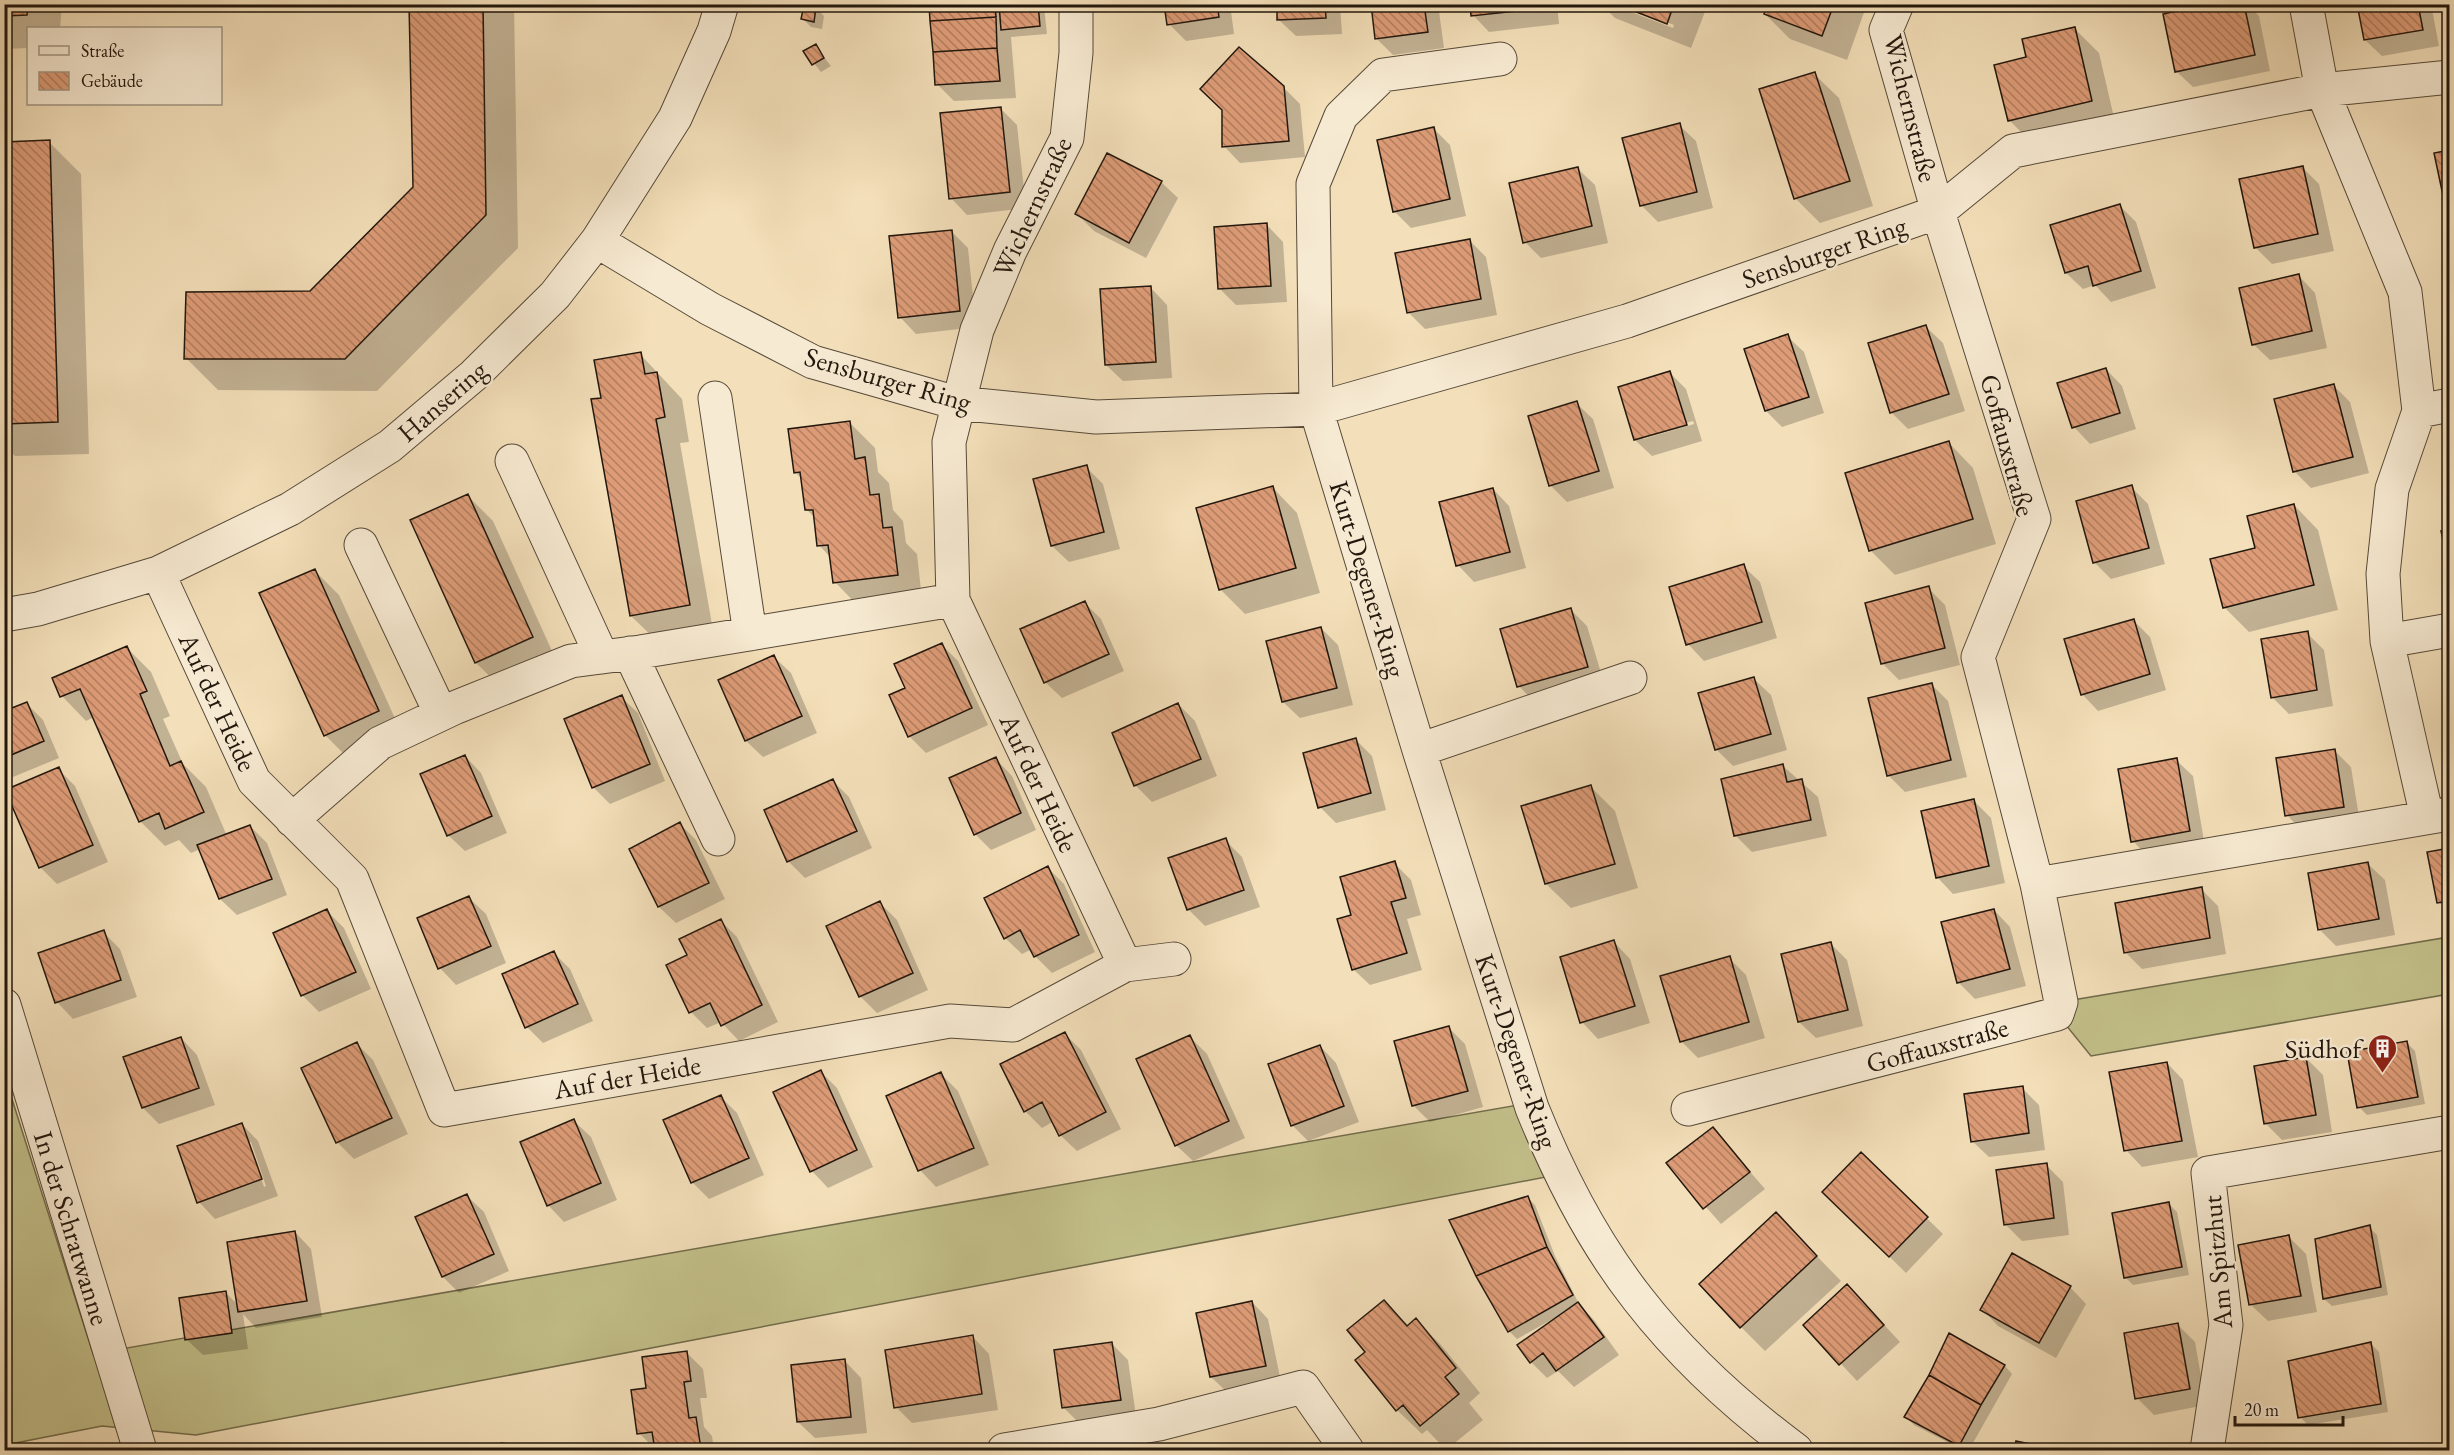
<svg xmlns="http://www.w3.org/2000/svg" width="2454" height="1455" viewBox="0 0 2454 1455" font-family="'EB Garamond',serif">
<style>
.grass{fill:#c3c08a;stroke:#726c4c;stroke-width:1.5}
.shadow{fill:#0003;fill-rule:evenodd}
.building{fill:url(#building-back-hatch);stroke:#22170d;stroke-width:1.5}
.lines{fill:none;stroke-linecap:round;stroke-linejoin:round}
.minor-casing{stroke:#564938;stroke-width:35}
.minor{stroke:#f7ead2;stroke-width:33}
.labels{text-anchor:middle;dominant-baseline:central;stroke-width:5;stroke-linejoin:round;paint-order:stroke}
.street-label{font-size:27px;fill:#22170d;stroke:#f7ead2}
.poi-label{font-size:27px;fill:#22170d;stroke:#f7ead2;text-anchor:end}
</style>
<defs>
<pattern id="building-back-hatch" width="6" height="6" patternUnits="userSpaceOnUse" patternTransform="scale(1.5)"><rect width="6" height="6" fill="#dd9c77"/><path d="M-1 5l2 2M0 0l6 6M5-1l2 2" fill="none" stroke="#b37e60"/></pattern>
</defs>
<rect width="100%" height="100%" fill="#f3dfb9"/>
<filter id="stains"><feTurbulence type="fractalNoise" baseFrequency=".00333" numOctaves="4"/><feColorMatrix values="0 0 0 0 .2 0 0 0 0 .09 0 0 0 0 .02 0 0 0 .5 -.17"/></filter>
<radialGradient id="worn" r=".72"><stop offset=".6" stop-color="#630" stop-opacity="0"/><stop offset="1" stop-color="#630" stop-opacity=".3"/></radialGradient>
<!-- grass -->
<path class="grass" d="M2449,937v57l-358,62 -34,-42 4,-12z
M11,1096l82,258 1425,-249 28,72 -1350,258 -94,-9 -97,19 -1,-347z"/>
<!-- shadow -->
<path class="shadow" d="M4,4h58l-2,24h-32v20l-24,1z
M411,4h103l4,244 -141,143 -159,-1 -32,-32 125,-66 104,-104z
M930,4l114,2 3,28 -36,3 5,61 -62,3 -17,-17z
M1166,4h64l4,30 -48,7 -17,-17z
M1278,4h62l2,30 -46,2 -17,-16z
M1372,4h66l6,44 -51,7 -17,-17z
M1471,4h86l2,20 -70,8 -16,-17z
M1601,4h17v3l55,21 1,-3 -54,-21h88l-17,44 -76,-30z
M1769,4h98l-20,56 -57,-21 -25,-25z
M2217,4h30l12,12 11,55 -77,16 -17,-16z
M2359,4h72l8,42 -57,10 -17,-16z
M816,8l8,8 -2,13 -11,-2 -8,-8z
M2074,28l25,25 17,73 -82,19 -25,-25 19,-62z
M815,46l16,20 -10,6 -16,-20z
M1814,74l25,24 34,108 -53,17 -25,-25z
M1283,87l17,17 5,53 -65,6 -16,-17v-36z
M1000,108l17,17 9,83 -59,7 -16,-17z
M1679,125l17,16 17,67 -55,14 -17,-17z
M1434,129l16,16 16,71 -55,12 -17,-17z
M49,142l32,32 8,280 -74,2 -11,-10v-303z
M2302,167l17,17 15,67 -62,13 -17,-17z
M1578,169l17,16 13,58 -67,15 -16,-16z
M1161,182l17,16 -32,60 -52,-27 -17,-17z
M2119,205l17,17 20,66 -45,14 -16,-17 -12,4 -17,-16z
M1267,225l16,17 4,60 -51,3 -17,-17z
M951,231l17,17 8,79 -60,7 -16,-17z
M1469,240l17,17 11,58 -72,14 -17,-17z
M2299,276l16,17 12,55 -57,12 -17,-16z
M1151,288l16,17 5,73 -49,3 -17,-16z
M1926,327l17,16 22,68 -57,18 -16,-16 -22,-69z
M1787,336l17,16 20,61 -42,14 -16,-16z
M640,354l42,45 7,43 -9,1 33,187 -57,10 -25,-24 -28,-217z
M2106,369l16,17 14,43 -46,15 -16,-17z
M1670,373l16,16 16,52 -50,15 -17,-16zM1693,421l1,3 -51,15v-3z
M2334,386l16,16 19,71 -58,15 -16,-16z
M1576,403l17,16 21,69 -47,14 -16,-16 -21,-69z
M850,423l25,25 3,24 11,11 4,27 10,11 3,22 11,11 5,45 -63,8 -24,-25 -4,-24 -12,-13 -4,-27 -8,-8 -4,-30 -8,-8z
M1949,443l24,25 23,76 -101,31 -25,-25z
M1086,467l17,17 17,65 -51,13 -17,-16z
M2131,487l17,17 17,60 -54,15 -17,-17z
M1273,488l24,25 23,80 -75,21 -25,-25z
M1493,489l16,17 17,62 -52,14 -16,-17z
M468,496l25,25 64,141 -56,25 -25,-24 -64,-142z
M2294,505l24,25 20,80 -89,22 -25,-25 33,-58z
M1743,566l17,16 17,56 -73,23 -16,-17z
M314,570l25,25 64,141 -53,24 -25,-25z
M1928,588l17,17 15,60 -61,15 -16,-16z
M1085,603l16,16 23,52 -62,27 -17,-16z
M1571,610l16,16 17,57 -69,20 -16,-17z
M2133,620l17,17 16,53 -68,21 -16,-17z
M1321,628l17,17 15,60 -53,13 -17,-16z
M2307,633l17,17 9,56 -44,8 -17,-17z
M942,645l16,16 30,64 -62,28 -17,-17 -18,-40 16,-8z
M126,647l25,25 19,44 -7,3 20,45 23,23 21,49 23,-10 17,17 20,52 -50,20 -17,-16 -20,-50 -9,4 -12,-13 -14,6 -25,-25 -46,-104 -8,4 -24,-25z
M774,657l17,16 26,60 -54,24 -17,-16 -26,-60z
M1754,679l17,16 16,55 -54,16 -17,-17z
M1931,684l17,17 19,76 -62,15 -17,-17z
M621,697l17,16 27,68 -55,23 -17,-17z
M26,703l17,17 16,38 -46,19 -9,-8v-56z
M1178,704l17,17 22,55 -65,26 -17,-17 -21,-52z
M1355,739l17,17 14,54 -50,13 -16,-16z
M2334,750l17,17 9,56 -57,9 -16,-17z
M465,756l16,17 26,60 -42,18 -17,-16z
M996,759l16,17 24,54 -45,20 -16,-16z
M2176,760l17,16 12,71 -56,11 -16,-17z
M1783,766l35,31 9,39 -75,16 -16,-16z
M58,769l17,17 33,76 -51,22 -17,-17z
M832,780l17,17 23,51 -67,30 -17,-17 -22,-51z
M1591,787l24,24 23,77 -67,20 -25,-24z
M1974,801l17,17 14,65 -52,11 -16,-17z
M679,823l17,17 29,59 -49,24 -17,-16 -28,-58z
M1225,840l17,17 18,50 -55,19 -17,-17z
M2450,849v64l-11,-11z
M1394,863l17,17 10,35 -14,4 15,51 -52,15 -17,-16v-53z
M2368,864l17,16 10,55 -59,11 -17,-17z
M1048,868l16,16 31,68 -43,21 -17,-17 -3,-7 -10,5 -17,-16z
M2201,889l17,17 8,48 -84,15 -17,-17z
M469,898l17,16 20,49 -50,22 -16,-17z
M880,903l17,17 31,70 -51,23 -17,-17z
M1994,910l16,17 16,59 -51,13 -17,-17z
M327,911l17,17 27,61 -52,23 -17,-17 -27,-61z
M720,920l17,17 41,85 -39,19 -18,-19 -14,6 -16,-16 -2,-57z
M103,932l17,17 17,48 -64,22 -16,-17z
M1614,942l16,17 20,64 -52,16 -16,-17z
M1830,943l17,17 16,66 -47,12 -17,-16z
M554,953l16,16 23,52 -50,22 -16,-16z
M1729,958l17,17 19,63 -67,20 -17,-17z
M1448,1027l17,17 18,63 -53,15 -16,-16 -19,-64z
M1064,1033l17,17 40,79 -44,22 -17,-16 -6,-14 -12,7 -17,-17z
M1190,1037l17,17 38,84 -52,23 -17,-16z
M181,1038l16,17 18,50 -56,19 -16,-16z
M356,1043l17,17 35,74 -54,25 -17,-17 -34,-74z
M2407,1043l8,8 10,53 -58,11 -8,-8z
M1320,1046l16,17 23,59 -51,19 -16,-16z
M2306,1058l17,17 9,57 -50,8 -17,-17z
M2167,1063l16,17 15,77 -56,10 -16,-17z
M821,1072l16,16 36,79 -45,21 -16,-17z
M941,1074l17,17 31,74 -53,22 -16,-17z
M2022,1088l17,17 6,45 -56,7 -17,-16z
M721,1097l16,16 27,62 -55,24 -17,-17z
M574,1121l17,16 26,63 -53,22 -16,-17z
M242,1124l16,17 20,55 -63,23 -16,-17zM248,1142h3l15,44 -2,1z
M1713,1129l52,60 -44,35 -53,-60z
M1861,1154l82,80 -37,39 -82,-81z
M2046,1165l17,17 6,53 -47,6 -17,-17z
M467,1196l17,16 25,59 -50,22 -16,-16z
M1527,1197l8,8 20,51 24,48 15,16 25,35 -45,32 -16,-16 -11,7 -16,-16 23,-42 -1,-1 -36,20 -8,-8z
M2169,1204l8,8 12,63 -56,10 -8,-8z
M1776,1214l65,67 -76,70 -24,-24z
M2369,1227l8,8 11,60 -56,11 -8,-7z
M295,1232l16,17 11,68 -66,11 -13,-14 5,35 -45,6 -17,-16 40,-46 13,13z
M2289,1237l17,17 11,58 -49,9 -17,-16 -11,-59z
M2070,1287l16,17 -30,54 -58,-32 -16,-17z
M1252,1302l16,17 13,63 -53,11 -17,-16 -13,-63z
M1384,1302l25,24 7,-6 25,25 39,48 -11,10 14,17 -37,30 -19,-20 -5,4 -25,-24 -30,-58z
M1864,1303l36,39 -43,39 -52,-56z
M2178,1325l17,17 11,63 -52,10 -17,-17z
M1950,1335l55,31 7,8 -43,76h-6l-49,-25 -8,-8 24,-41z
M973,1337l16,17 9,56 -86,13 -16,-16z
M1112,1344l16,16 8,56 -56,8 -16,-16z
M2371,1344l8,8 9,60 -80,13 -8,-8z
M686,1352l17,17 4,29h-7l4,29 8,9 2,14h-58l-17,-17z
M845,1361l16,17 6,55 -52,5 -17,-16z
M503,1445l40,5h-41z"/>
<!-- building -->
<path class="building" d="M4,4h24l-1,11 -23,1z
M409,4h74l3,211 -141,144h-161l2,-67 124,-1 103,-104z
M929,4h66l1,13 -66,4z
M999,4h39l2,22 -39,4z
M1164,4h53l2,13 -52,8z
M1277,4h48l1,14 -49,2z
M1371,4h53l4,28 -53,7z
M1470,4h73l1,4 -73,8z
M1616,4h58l-7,20z
M1767,4h67l-12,32 -58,-22z
M2209,4h35l11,51 -80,17 -12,-58z
M2357,4h61l5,26 -59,10z
M804,5l12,2 -2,15 -13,-3z
M996,17l1,31 -64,4 -3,-31z
M2075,27l17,74 -84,20 -14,-56 32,-8 -4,-18z
M816,44l8,14 -12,7 -9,-14z
M1239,47l45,39 5,55 -67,6v-37l-22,-21z
M997,48l3,33 -65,4 -2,-33z
M1815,72l35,109 -56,18 -35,-110z
M1001,107l9,85 -61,7 -9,-86z
M1680,123l17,69 -57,14 -18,-68z
M1434,127l16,72 -57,13 -16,-72z
M50,140l8,282 -54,2v-282z
M2450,150v74h-1l-15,-71z
M1107,153l55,28 -33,62 -54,-29z
M2303,166l15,68 -64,14 -15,-69z
M1578,167l14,59 -69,17 -14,-60z
M2120,204l21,67 -48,15 -5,-20 -23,7 -15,-48z
M1267,223l4,63 -53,3 -4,-62z
M952,230l8,81 -62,7 -9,-82z
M1470,239l11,60 -74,14 -12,-60z
M2299,274l13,57 -60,14 -13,-57z
M1151,286l5,76 -51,3 -5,-76z
M1926,325l23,69 -59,19 -22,-70z
M1788,334l21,63 -44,14 -21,-62z
M641,352l4,22 12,-2 8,45 -9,2 34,186 -60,11 -39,-217 10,-1 -7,-38z
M2106,368l14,45 -48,15 -15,-45z
M1670,371l17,54 -53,15 -16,-53z
M2334,384l19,73 -60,15 -19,-73z
M1577,401l22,70 -50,15 -21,-70z
M850,421l5,38 10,-2 5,38 9,-1 4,34 9,-1 6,48 -65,8 -5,-38 -11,1 -4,-36h-8l-5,-38 -6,1 -6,-44z
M1949,441l24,78 -104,32 -24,-78z
M1087,465l17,67 -53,14 -18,-67z
M2132,485l17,63 -56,15 -17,-62z
M1273,486l23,82 -77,22 -23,-82z
M1493,488l17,64 -54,14 -17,-64z
M468,494l65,143 -58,26 -65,-143z
M2294,504l20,81 -91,23 -13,-49 45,-11 -8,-32z
M2450,530v42l-9,-41z
M1744,564l18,58 -76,23 -17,-58z
M315,569l64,142 -55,25 -65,-143z
M1929,586l16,62 -64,16 -16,-61z
M1085,601l24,53 -65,29 -24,-54z
M1571,608l17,59 -71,20 -17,-58z
M2134,619l16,55 -69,21 -17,-56z
M1321,627l16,61 -55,14 -16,-61z
M2308,631l9,59 -46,8 -10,-59z
M942,643l30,65 -64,29 -19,-42 16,-7 -11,-24z
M127,646l20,45 -7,3 30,72 11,-5 23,51 -39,17 -6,-16 -20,9 -59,-133 -20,8 -8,-19z
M774,655l28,61 -57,25 -27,-61z
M1754,677l17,57 -56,16 -17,-57z
M1932,683l19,77 -64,16 -19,-78z
M622,695l28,69 -58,24 -28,-69z
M27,702l17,39 -40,17v-47z
M1178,703l23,56 -67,27 -22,-53z
M1356,738l15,55 -53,15 -15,-55z
M2335,749l9,58 -59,9 -9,-58z
M465,755l27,61 -45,20 -27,-62z
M996,757l25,56 -47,22 -25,-57z
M2177,758l13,73 -59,11 -13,-73z
M1783,764l4,18 15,-3 9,41 -77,16 -13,-57z
M59,767l34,78 -54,23 -34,-78z
M833,779l24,52 -70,31 -23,-52z
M1591,785l24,79 -70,20 -24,-78z
M1974,799l15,67 -53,12 -15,-67z
M680,822l29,61 -51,24 -29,-58z
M250,825l22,54 -53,20 -22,-54z
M1226,838l18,52 -57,20 -19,-52z
M2450,848v53l-13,2 -10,-51z
M1395,861l11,37 -15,4 16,51 -55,17 -15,-51 14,-4 -11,-38z
M2368,862l11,57 -61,11 -10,-57z
M1048,866l31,69 -45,22 -14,-27 -16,9 -20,-41z
M2202,887l8,51 -86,15 -9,-50z
M469,896l22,50 -53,23 -21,-51z
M880,901l33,72 -54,24 -33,-71z
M327,909l29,63 -55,24 -28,-63z
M1994,909l16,60 -53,14 -16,-61z
M721,919l41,86 -41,21 -11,-23 -21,10 -23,-48 21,-10 -8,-16z
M104,930l17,50 -66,23 -17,-50z
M1614,940l21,66 -55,17 -20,-66z
M1831,942l17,68 -50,12 -17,-68z
M554,951l24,53 -53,24 -23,-54z
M1730,956l19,66 -69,20 -20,-66z
M1449,1026l19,65 -56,15 -18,-65z
M1065,1032l41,80 -47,24 -17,-34 -18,10 -24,-48z
M1190,1035l39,86 -54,25 -39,-87z
M181,1037l18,51 -57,20 -19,-51z
M2407,1041l11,56 -61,11 -10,-56z
M357,1042l35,76 -56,25 -35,-75z
M1320,1045l24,61 -53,20 -23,-62z
M2306,1057l10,58 -52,9 -10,-58z
M2167,1062l15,79 -58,10 -15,-79z
M821,1070l36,80 -47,22 -37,-80z
M941,1072l33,76 -56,23 -32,-75z
M2023,1086l6,47 -58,9 -7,-48z
M721,1095l28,63 -58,25 -28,-63z
M574,1119l27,64 -54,23 -27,-64z
M242,1123l20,56 -65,24 -20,-57z
M1713,1127l37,45 -47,37 -37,-46z
M1861,1152l67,65 -39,40 -67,-65z
M2047,1163l7,55 -50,7 -8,-55z
M467,1194l27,60 -52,23 -27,-60z
M1528,1196l19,51 -71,29 -27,-56z
M2169,1202l13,65 -58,11 -12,-65z
M1776,1212l41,44 -77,72 -41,-44z
M2370,1225l11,62 -58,12 -8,-60z
M295,1231l12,70 -69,11 -11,-70z
M2289,1235l12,61 -52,9 -11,-60z
M1547,1247l26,48 -65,37 -32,-56z
M2012,1253l59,33 -32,57 -59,-33z
M1847,1284l37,41 -45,40 -36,-40z
M226,1291l6,42 -47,7 -6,-42z
M1384,1300l23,26 9,-8 40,50 -11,9 14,17 -39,32 -17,-21 -7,6 -41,-51 10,-8 -18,-22z
M1252,1301l14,65 -56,11 -14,-64z
M1578,1302l26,35 -48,34 -13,-18 -13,10 -13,-18z
M2178,1323l12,66 -55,10 -11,-66z
M1949,1333l56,32 -24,40 -52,-30z
M973,1335l9,59 -88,14 -9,-58z
M1112,1342l9,58 -59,8 -8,-58z
M2371,1342l10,62 -83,14 -10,-57z
M687,1351l4,30 -7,1 5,36 7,-1 5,32 -46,1 -3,-18 -15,2 -6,-44 15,-2 -4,-31z
M845,1359l6,58 -54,5 -6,-57z
M1929,1375l52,30 -22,41 -55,-29z
M2016,1441l43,9h-45z
M501,1443l53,7h-54z"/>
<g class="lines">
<defs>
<path id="minor" d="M1076,4v49l-9,85 -57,113 -33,79 -28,112 4,158 172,365 49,-6
M2306,4l16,86 83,202 14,119 -27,78 -9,85 4,67 40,176
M1500,59l-117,16 -42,41 -28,68 3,225 103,341 113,358c27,67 62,135 106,191 45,58 100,108 158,151
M597,241l113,68 103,53 144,41 139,14 220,-8 311,-88 311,-109 75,-61 309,-61 128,-13
M715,398l35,236
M2419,411l31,-6
M512,461l90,196
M361,545l80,169
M158,573l96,208 98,98 92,231 506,-89 63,4 112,-60
M4,615l34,-6 120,-36 132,-64 100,-63 84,-71 81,-80 42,-54 78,-123 39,-87 8,-27
M2387,641l63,-11
M630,653l88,186
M1419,750l211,-72
M292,820l88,-77 74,-35 117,-47 69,-9 313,-52
M2037,884l412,-70
M4,1005l136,445
M1688,1109l369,-95 4,-12 -24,-118 -59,-227 56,-138 -96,-307 -52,-182 11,-26
M1004,1450l155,-26 144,-37 44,63
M2207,1450l19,-125 -18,-152 242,-41"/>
</defs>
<!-- minor casing -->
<use href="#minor" class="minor-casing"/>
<!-- minor -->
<use href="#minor" class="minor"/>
</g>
<!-- icons -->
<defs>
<symbol id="building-pin" viewBox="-11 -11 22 30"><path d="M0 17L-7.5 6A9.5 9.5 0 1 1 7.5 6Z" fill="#8f2418" stroke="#f7ead2"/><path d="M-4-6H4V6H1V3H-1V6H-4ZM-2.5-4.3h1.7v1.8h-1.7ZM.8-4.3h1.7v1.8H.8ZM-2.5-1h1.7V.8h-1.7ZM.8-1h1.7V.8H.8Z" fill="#fff"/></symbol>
</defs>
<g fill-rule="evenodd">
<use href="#building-pin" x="2366" y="1032" width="33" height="45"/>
</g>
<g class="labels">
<!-- street labels -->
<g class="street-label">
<text transform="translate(1911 108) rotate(76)">Wichernstraße</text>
<text transform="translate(1032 207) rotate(-65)">Wichernstraße</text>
<text transform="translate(1824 252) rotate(-19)">Sensburger Ring</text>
<text transform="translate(888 379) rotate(16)">Sensburger Ring</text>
<text transform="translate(442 401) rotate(-41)">Hansering</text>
<text transform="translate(2008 445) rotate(75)">Goffauxstraße</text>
<text transform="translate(1368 579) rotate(73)">Kurt-Degener-Ring</text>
<text transform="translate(218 702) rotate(65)">Auf der Heide</text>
<text transform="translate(1039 783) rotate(65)">Auf der Heide</text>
<text transform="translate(1937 1045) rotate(-15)">Goffauxstraße</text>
<text transform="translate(1517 1051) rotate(71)">Kurt-Degener-Ring</text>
<text transform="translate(627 1077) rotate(-10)">Auf der Heide</text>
<text transform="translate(72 1228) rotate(73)">In der Schratwanne</text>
<text transform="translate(2217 1262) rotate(-95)">Am Spitzhut</text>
</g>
<!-- poi labels -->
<g class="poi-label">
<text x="2361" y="1048">Südhof</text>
</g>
</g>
<!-- margin -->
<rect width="2454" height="1455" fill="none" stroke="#f3dfb9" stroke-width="24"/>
<rect x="6" y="6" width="2442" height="1443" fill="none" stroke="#22170d" stroke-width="3"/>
<rect x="12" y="12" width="2430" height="1431" fill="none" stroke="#22170d" stroke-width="1.5"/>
<!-- legend -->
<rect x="27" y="27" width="195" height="78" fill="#f7ead2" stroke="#a29683" stroke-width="1.5"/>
<rect x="39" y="46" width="30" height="9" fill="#f7ead2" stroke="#a29683" stroke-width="1.5"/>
<text x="81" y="57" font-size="18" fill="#22170d">Straße</text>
<rect x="39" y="72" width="30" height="18" fill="url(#building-back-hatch)" stroke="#a29683" stroke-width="1.5"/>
<text x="81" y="87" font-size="18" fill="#22170d">Gebäude</text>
<!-- scale -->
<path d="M2235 1416v9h108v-9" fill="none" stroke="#22170d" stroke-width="3"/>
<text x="2244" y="1416" font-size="18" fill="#22170d" stroke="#f7ead2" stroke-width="4.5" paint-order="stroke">20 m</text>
<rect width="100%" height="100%" filter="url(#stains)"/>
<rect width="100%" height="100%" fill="url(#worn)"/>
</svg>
